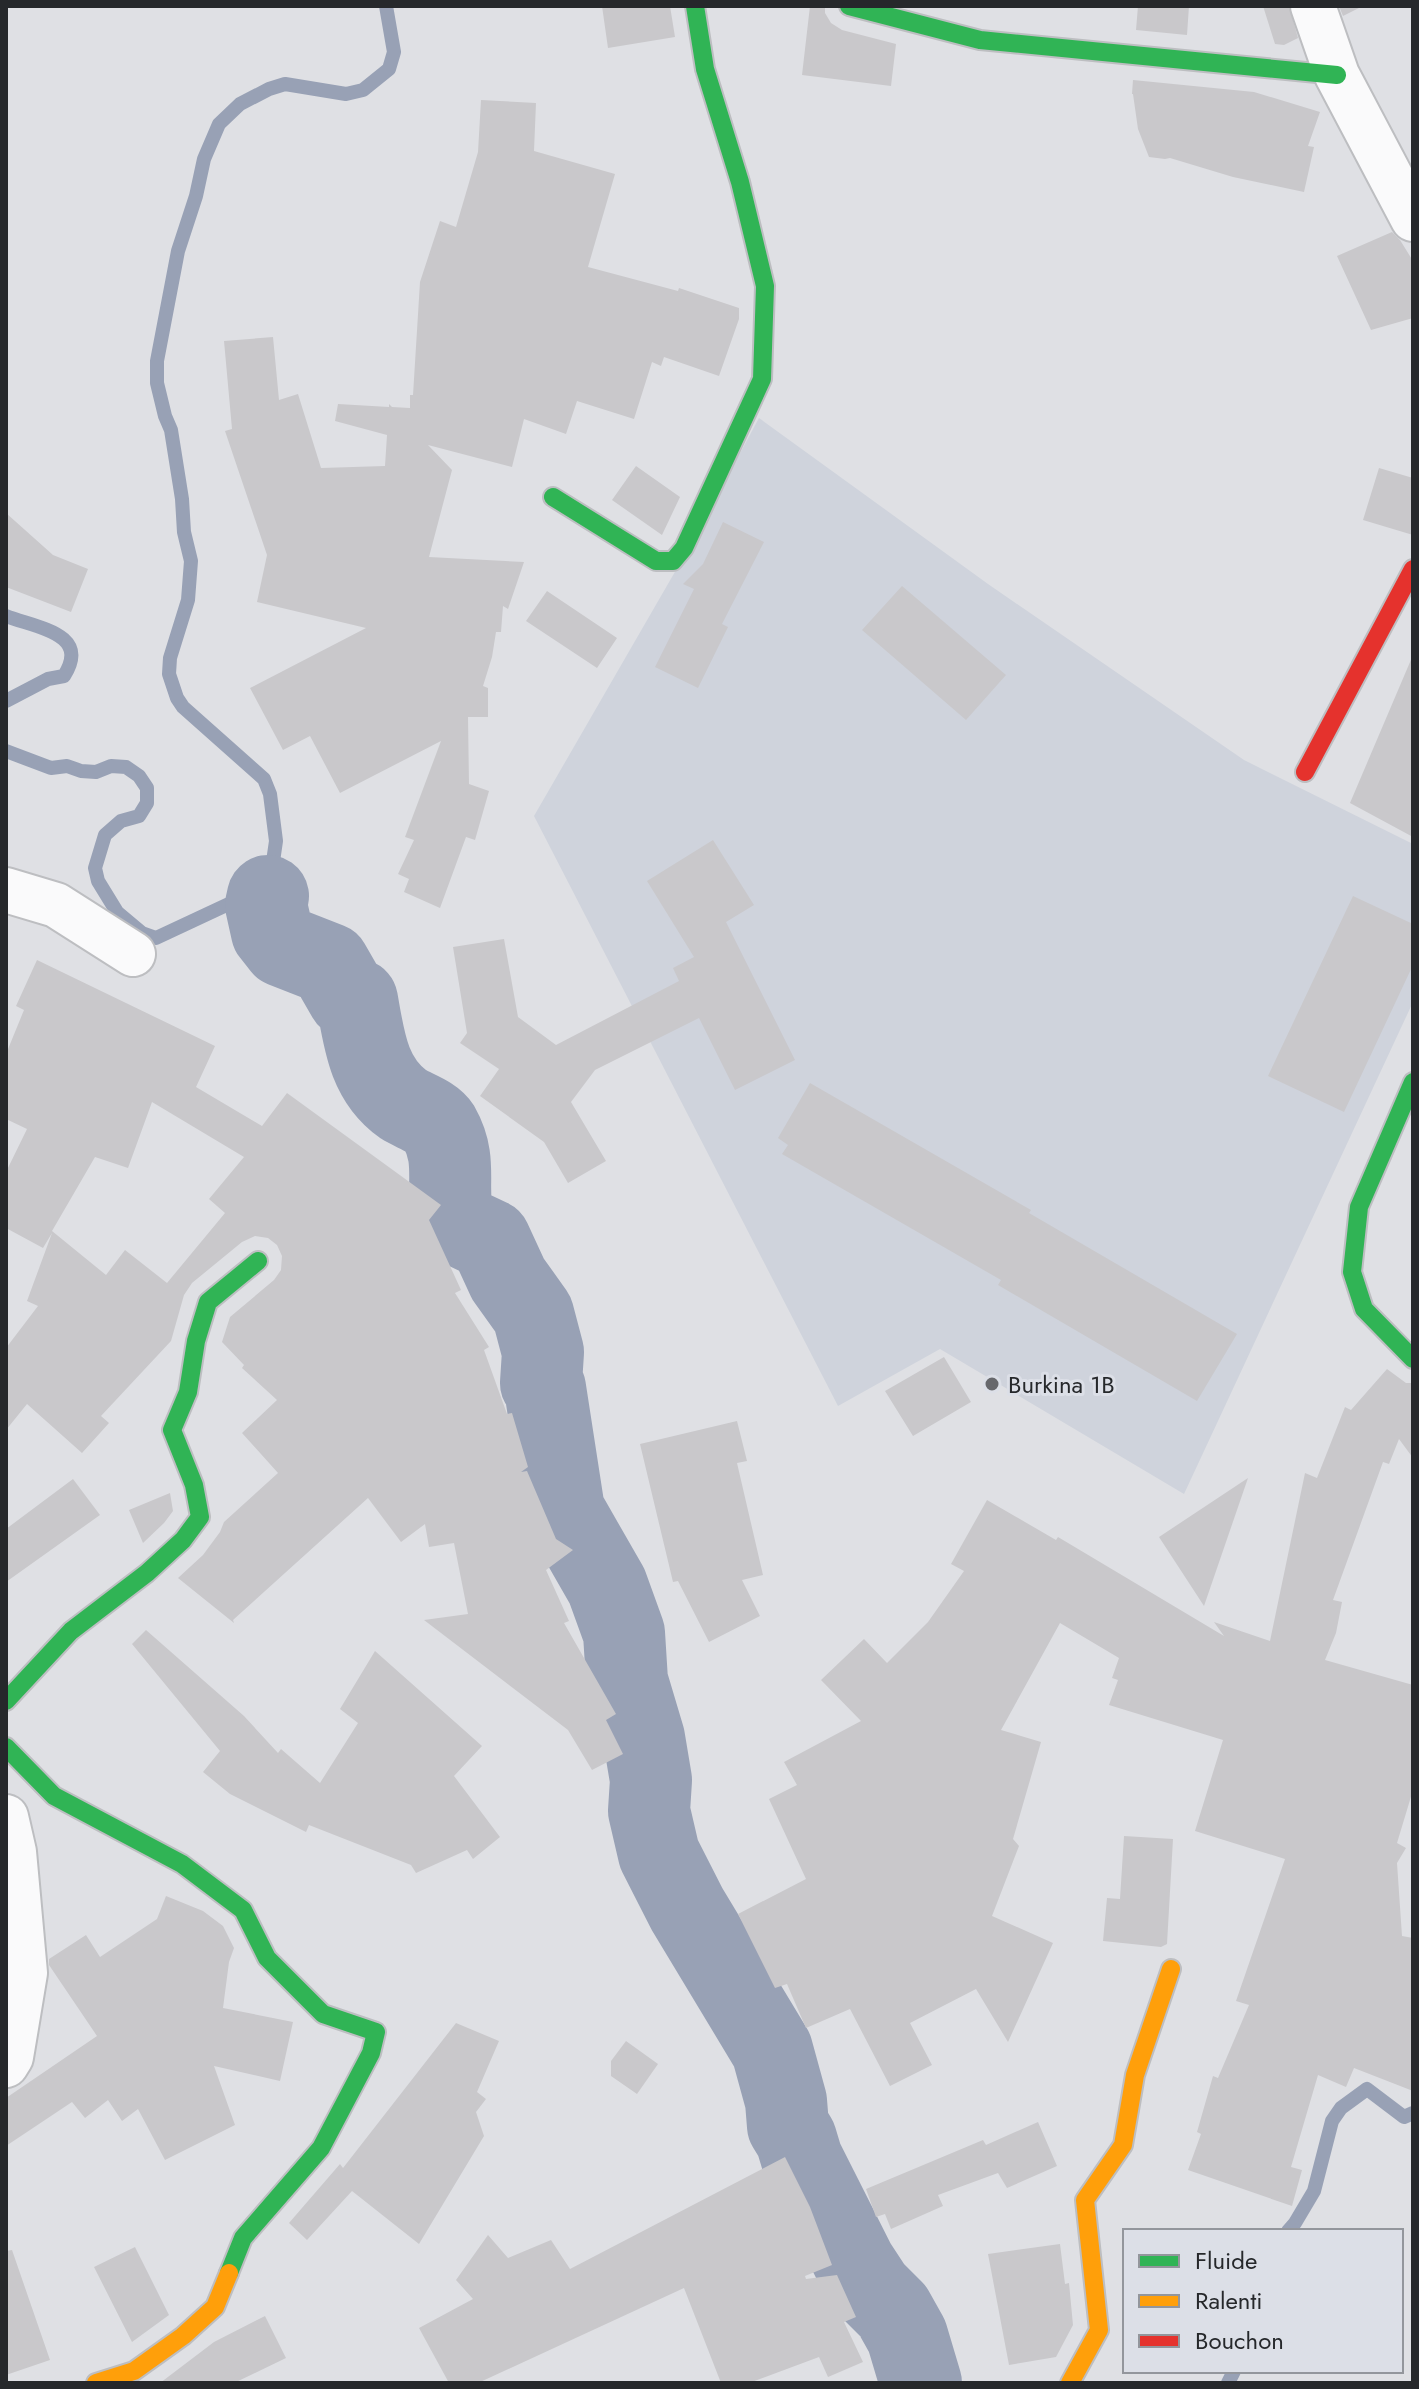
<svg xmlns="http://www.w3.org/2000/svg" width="1419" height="2389" viewBox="0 0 1419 2389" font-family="Jost,sans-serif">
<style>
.built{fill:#cfd3dc}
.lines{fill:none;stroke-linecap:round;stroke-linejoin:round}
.stream{stroke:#98a1b5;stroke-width:14}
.river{stroke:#98a1b5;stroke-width:82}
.building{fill:#c9c8cb;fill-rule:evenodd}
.street-casing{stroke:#bdbec1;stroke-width:48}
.fast-casing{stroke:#bdbec1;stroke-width:22}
.slow-casing{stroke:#bdbec1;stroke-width:22}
.jam-casing{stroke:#bdbec1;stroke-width:22}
.street{stroke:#fafafb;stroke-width:44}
.fast{stroke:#30b455;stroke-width:18}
.slow{stroke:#ff9f0a;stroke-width:18}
.jam{stroke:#e5322d;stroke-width:18}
.poi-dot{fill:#67686c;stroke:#dcdfe7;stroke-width:3}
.labels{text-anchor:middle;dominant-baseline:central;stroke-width:6;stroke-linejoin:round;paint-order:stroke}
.poi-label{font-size:24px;fill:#26282b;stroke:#dcdfe7;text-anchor:start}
</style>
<rect width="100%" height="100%" fill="#dfe0e4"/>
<!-- built -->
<path class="built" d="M759,418l229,166 256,176 169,84v158l-229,492 -244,-145 -102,57 -304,-590 153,-265z"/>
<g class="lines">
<!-- stream -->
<path class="stream" d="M6,616c31,12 85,17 58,60l-16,3 -42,22
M6,751l45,17 16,-2 14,5 15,1 15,-6 15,1 13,9 8,12v15l-8,13 -18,5 -16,14 -10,33 3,13 19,31 25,21 14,5 77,-36 35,-6 8,-55 -6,-47 -6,-15 -81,-72 -6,-9 -8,-24 1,-16 18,-58 3,-39 -7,-29 -2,-33 -11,-69 -6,-14 -8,-33v-22l21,-110 18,-55 8,-37 15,-35 21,-20 29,-15 16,-5 61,10 17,-4 26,-21 5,-17 -8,-46
M1288,2231l7,-8 19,-32 18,-70 9,-13 26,-19 37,28 9,-4
M1228,2383l6,-12"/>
<!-- river -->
<path class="river" d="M268,896l-2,9 6,27 11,14 46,18 19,33 9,3c7,39 11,79 46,104 11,7 29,12 36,23 20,35 5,61 15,96l36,17 18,39 25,35 10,38 -2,31 4,5 19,123 43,75 17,47 3,48 17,57 7,42 -2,31 10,43 28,55 85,141 14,51 2,25 8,13 6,20 53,105 17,26 21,21 14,25 14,47"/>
</g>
<!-- building -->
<path class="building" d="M602,6h68l5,31 -67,11z
M810,6h15v7l6,10 11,7 54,14 -5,42 -89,-11z
M1138,6h51l-2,29 -51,-5z
M1263,6h26l9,32 -14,7 -9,-1z
M1339,6h24l-20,10z
M1133,80l121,12 66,20 -12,34 6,1 -10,45 -71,-15 -63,-19 -5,1 -16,-2 -11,-28 -5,-35h-1z
M481,100l55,3 -2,48 81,23 -27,93 90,24 1,-3 60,20v11l-20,57 -55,-19 -3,9 -9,-4 -18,57 -57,-18 -11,33 -42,-15 -12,48 -84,-22 24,25 -23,87 95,5 -16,47 -5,-3 -2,26h-5l-4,25 -9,29 5,2v29h-20l1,67 20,7 -14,49 -9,-3 -26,71 -36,-16 5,-13 -11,-5 16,-34 -9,-3 36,-96 -101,52 -30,-57 -27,14 -33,-62 116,-60 -109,-26 10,-47 -42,-124 7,-2 -8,-88 49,-4 6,63 19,-6 23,74 64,-2 2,-31 -52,-14 3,-17 51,3v-3l3,3 18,1v-13h3l7,-113 20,-61 16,6 22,-75z
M1392,232l8,8 13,21v57l-42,12 -34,-74z
M636,466l44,31 -18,38 -50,-35z
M1379,468l34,10v57l-50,-15z
M6,513l47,42 35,14 -17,43 -65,-25z
M723,522l41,20 -42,82 6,3 -30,61 -43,-21 39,-78 -11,-5 20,-20z
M902,586l104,89 -40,45 -104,-90z
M547,591l70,47 -20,30 -71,-47z
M1413,655v182l-63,-34z
M713,840l41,65 -28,17 69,138 -60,30 -36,-72 -104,52 -24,32 35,59 -38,22 -24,-41 -64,-46 19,-27 -39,-26 7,-10 -14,-86 51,-8 14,78 38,28 123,-64 -6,-13 21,-11 -47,-76z
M1353,896l60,28v41l-69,147 -76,-36z
M37,960l178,86 -19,41 66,39 25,-33 154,112 -12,15 32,70 -6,3 34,54 -5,3 23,64 5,-1 16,54 -7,5 6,-1 29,68 17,11 -27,20 23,51 -5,2 52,91 -10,6 17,34 -31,16 -24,-40 -144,-110 44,-6 -14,-71 -25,4 -4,-23 -24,18 -33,-44 -135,122 1,3 -56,-45 25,-23 17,-23 4,-10 54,-49 -36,-40 35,-33 -35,-32 2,-3 -22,-23 8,-25 44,-37 7,-10 1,-14 -5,-11 -9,-7 -13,-2 -13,6 -50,41 -8,12 -13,46 -70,75 8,7 -27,30 -55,-49 -21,26v-82l32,-42 -11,-5 25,-68 -9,15 -37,-20v-56l21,-43 -21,-10v-65l18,-44 -8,-4zM152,1102l92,55 -35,42 16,14 -58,70 -42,-33 -19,25 -54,-44 43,-74 33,11z
M810,1083l221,127 -2,3 208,121 -40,67 -199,-116 3,-5 -219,-126 6,-9 -10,-7z
M944,1357l27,45 -58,34 -28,-45z
M1387,1369l19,14h7v75l-14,-19 -10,25 -6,-2 -50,138 9,2 -6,31 -11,27 88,25v105l-16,53 9,5 -9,15 5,73 11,2v153l-59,-23 -8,19 -28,-12 -27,92 11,3 -10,36 -104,-36 13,-36 -4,-2 16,-56 5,2 31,-73 -13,-4 49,-142 -90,-28 28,-91 -114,-35 9,-25 -6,-2 7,-20 -59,-35 -59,107 40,12 -28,97 6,7 -27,70 61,27 -45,99 -32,-53 -66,34 22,42 -42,21 -40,-77 -44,19 -19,-44 -12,4 -37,-74 68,-35 -37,-80 28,-14 -13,-23 77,-41 -40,-41 43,-41 23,24 41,-41 36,-51 -13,-7 36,-64 69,40 2,-3 166,99 -10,-14 56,19 35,-168 12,5 28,-71 6,3z
M737,1421l10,40 -10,2 26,112 -21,5 18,36 -51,26 -31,-61 -5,1 -33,-138z
M1248,1478l-44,128 -45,-69z
M73,1479l27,36 -94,67v-53z
M170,1493l3,18 -9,12 -21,20 -14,-33z
M146,1630l98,86 34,37 3,-4 39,34 38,-60 -18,-14 35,-58 107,95 -28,30 46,61 -27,22 -6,-9 -51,23 -5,-8 -102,-40 -3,7 -76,-38 -27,-22 17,-21 -88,-107z
M1124,1836l49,3 -6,105 -6,3 -58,-6 4,-43 13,1z
M166,1896l37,15 20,15 11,22 -5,14 -6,46 70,14 -13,59 -66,-15 21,59 -70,35 -27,-51 -16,12 -14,-21 -23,18 -13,-16 -66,44v-48l91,-62 -48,-71v-6l37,-24 14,22 57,-38z
M456,2023l43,18 -22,51 9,7 -10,13 8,24 -65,108 -67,-53 -45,49 -18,-17 51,-59 3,4z
M626,2041l32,23 -21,30 -26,-18v-15z
M1038,2122l19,44 -50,22 -9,-15 -60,22 5,11 -52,23 -6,-15 -9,3 -10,-28 117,-49 3,5z
M785,2157l25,50 22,58 -27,11 1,3 31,-4 19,42 -12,5 19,40 -35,15 -9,-20 -70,26h-28l-37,-95 -206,95h-29l-30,-55 54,-29 -17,-19 32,-45 20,23 43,-18 19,29z
M1060,2244l5,40 4,-1 4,42 -17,32 -47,8 -21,-111z
M135,2247l34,68 -37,27 -38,-75z
M12,2250l38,110 -44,15v-124z
M265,2316l21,42 -52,25h-74l54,-41z"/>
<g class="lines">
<defs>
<path id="street" d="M1313,6l24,69 76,144
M6,890l50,15 77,49
M6,1817l8,35 11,121 -14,84 -5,8"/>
<path id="fast" d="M849,6l131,34 357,35
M553,497l103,64h17l11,-13 78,-169 3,-93 -25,-104 -35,-113 -10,-63
M1413,1082l-54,125 -7,65 12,37 49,50
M6,1701l65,-70 76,-58 36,-33 17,-23 -6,-32 -22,-55 16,-38 8,-51 12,-39 50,-41
M6,1747l48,49 128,68 61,46 24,48 56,56 53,18 -5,21 -50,95 -78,90 -14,35"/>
<path id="slow" d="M96,2383l38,-12 49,-35 32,-29 14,-34
M1070,2383l29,-53 -14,-130 38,-55 12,-70 36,-106"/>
<path id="jam" d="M1305,772l108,-203"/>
</defs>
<!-- street casing -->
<use href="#street" class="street-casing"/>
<!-- fast casing -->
<use href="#fast" class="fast-casing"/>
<!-- slow casing -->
<use href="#slow" class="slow-casing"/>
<!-- jam casing -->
<use href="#jam" class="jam-casing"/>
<!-- street -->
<use href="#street" class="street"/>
<!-- fast -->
<use href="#fast" class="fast"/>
<!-- slow -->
<use href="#slow" class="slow"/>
<!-- jam -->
<use href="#jam" class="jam"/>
</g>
<!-- markers -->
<circle class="poi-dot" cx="992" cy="1384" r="8"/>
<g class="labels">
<!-- poi labels -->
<g class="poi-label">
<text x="1008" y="1384">Burkina 1B</text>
</g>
</g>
<!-- border -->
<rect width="1419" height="2389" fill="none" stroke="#26282b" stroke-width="16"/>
<!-- legend -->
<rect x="1123" y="2229" width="280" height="144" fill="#dcdfe7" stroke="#93969c" stroke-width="2"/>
<rect x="1139" y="2255" width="40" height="12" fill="#30b455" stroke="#93969c" stroke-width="2"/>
<text x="1195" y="2269" font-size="24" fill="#26282b">Fluide</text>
<rect x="1139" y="2295" width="40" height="12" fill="#ff9f0a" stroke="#93969c" stroke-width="2"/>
<text x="1195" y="2309" font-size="24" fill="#26282b">Ralenti</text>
<rect x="1139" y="2335" width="40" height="12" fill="#e5322d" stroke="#93969c" stroke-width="2"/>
<text x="1195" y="2349" font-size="24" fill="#26282b">Bouchon</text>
</svg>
